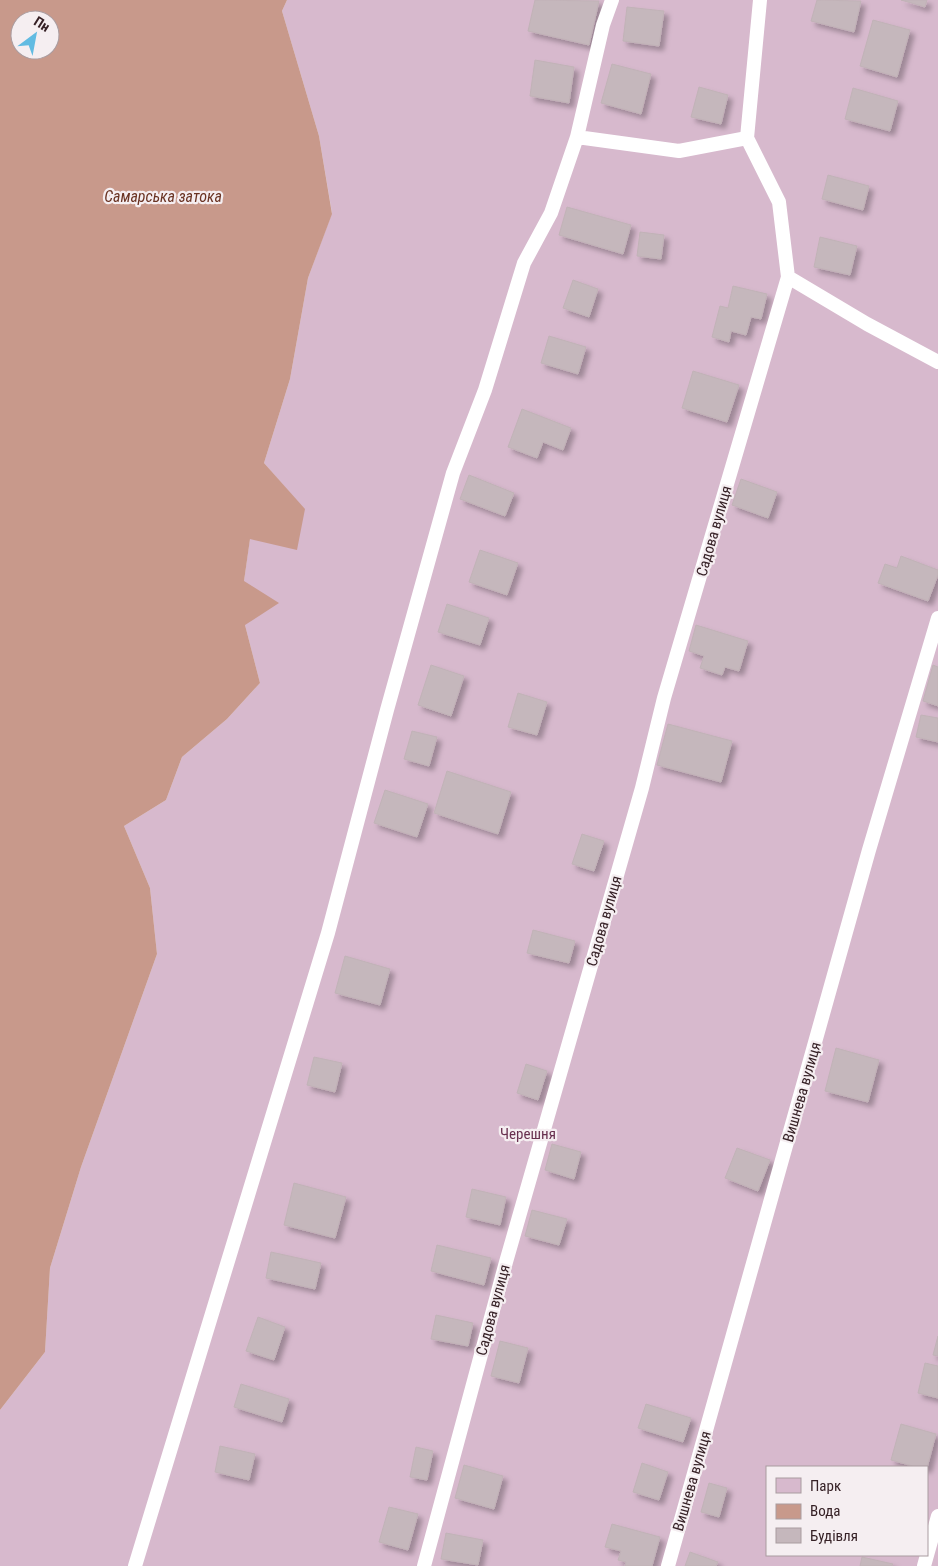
<svg xmlns="http://www.w3.org/2000/svg" width="938" height="1566" viewBox="0 0 938 1566" font-family="'Roboto Condensed',sans-serif">
<style>
.green{fill:#d7b9cd;fill-rule:evenodd}
.water{fill:#c8998b;fill-rule:evenodd}
.building{fill:#c5b7bc;stroke:#c1b2b7;filter:url(#shadow)}
.lines{fill:none;stroke-linecap:round;stroke-linejoin:round}
.service{stroke:#fff;stroke-width:14}
.labels{text-anchor:middle;dominant-baseline:central;stroke-width:4.5;stroke-linejoin:round;paint-order:stroke}
.street-label{font-size:15px;fill:#362126;stroke:#f5eef1}
.park-label{font-size:15px;fill:#68304f;stroke:#f5eef1}
.water-label{font-size:16px;font-style:italic;fill:#6a3323;stroke:#f5eef1}
</style>
<defs>
<filter id="shadow"><feDropShadow dx="4.5" dy="4.5" stdDeviation="2.5" flood-color="#0004"/></filter>
</defs>
<rect width="100%" height="100%" fill="#e8dee2"/>
<!-- green -->
<path class="green" d="M287,0h651v1566h-938v-156l45,-58 5,-84 31,-101 76,-213 -7,-66 -26,-62 42,-26 16,-43 45,-38 33,-36 -15,-58 -1,-44 6,-43 46,11 8,-40 -40,-46 26,-84 18,-101 24,-65 -13,-77 -37,-125zM767,1467h160v88h-160z"/>
<!-- water -->
<path class="water" d="M0,0h287l-5,11 37,125 13,78 -24,64 -18,101 -26,84 41,46 -8,41 -47,-11 -6,42 35,22 -34,22 15,58 -33,36 -45,38 -16,43 -42,26 26,62 7,66 -76,213 -31,101 -5,84 -45,58zM20,20h30v30h-30z"/>
<!-- building -->
<path class="building" d="M535,0l64,1 -10,44 -61,-14z
M817,0l44,1 -7,31 -43,-11z
M901,0h26l-2,7z
M627,7l37,4 -5,35 -36,-5z
M873,20l37,10 -13,47 -37,-11z
M535,60l39,7 -5,36 -39,-7z
M612,64l39,10 -10,40 -40,-11z
M699,87l29,8 -7,29 -30,-7z
M853,88l45,13 -8,30 -45,-12z
M828,175l41,11 -6,24 -41,-11z
M567,207l64,18 -8,29 -64,-19z
M640,232l24,3 -3,24 -24,-3z
M820,237l37,9 -7,29 -36,-8z
M573,280l25,9 -9,28 -26,-9z
M733,286l34,8 -6,25 -10,-2 -5,18 -15,-4 -2,11 -17,-5 8,-31 8,2z
M549,336l37,11 -8,27 -37,-11z
M693,371l46,14 -12,37 -45,-14z
M522,409l49,19 -8,22 -20,-8 -6,16 -29,-11z
M469,475l45,18 -9,23 -45,-17z
M741,479l36,13 -9,26 -36,-13z
M480,550l38,13 -11,32 -38,-13z
M901,556l37,14v5l-10,26 -50,-18 7,-19 12,4z
M447,604l42,14 -9,27 -42,-13z
M696,625l52,16 -9,30 -14,-4 -3,8 -22,-7 4,-12 -15,-5z
M431,665l33,11 -13,40 -33,-11z
M933,665l5,2v39l-15,-5z
M518,693l29,9 -10,33 -29,-8z
M921,715l17,3v24l-22,-5z
M668,724l64,17 -11,41 -64,-17z
M412,731l25,6 -8,29 -25,-7z
M447,771l64,21 -13,42 -64,-21z
M385,790l43,14 -11,33 -43,-14z
M582,834l22,7 -10,30 -22,-7z
M533,930l42,11 -6,22 -42,-10z
M345,956l45,13 -10,36 -45,-12z
M836,1048l43,12 -11,42 -43,-11z
M314,1057l28,6 -7,29 -28,-7z
M526,1064l21,7 -9,29 -21,-7z
M552,1144l29,8 -7,27 -29,-9z
M737,1148l33,12 -12,31 -33,-13z
M294,1183l52,14 -11,41 -51,-13z
M472,1189l34,8 -6,28 -34,-8z
M532,1210l35,9 -8,26 -34,-9z
M437,1245l54,13 -7,27 -53,-14z
M271,1252l50,11 -6,26 -49,-11z
M436,1315l37,8 -5,23 -37,-7z
M258,1317l27,10 -11,33 -28,-9z
M938,1336v20l-5,-1z
M500,1341l28,7 -9,35 -28,-7z
M925,1363l13,3v32l-20,-5z
M241,1384l48,15 -7,23 -48,-15z
M646,1404l45,14 -8,24 -45,-14z
M901,1424l35,10 -9,34 -11,-1 -25,-7z
M220,1446l35,8 -6,26 -34,-8z
M416,1447l17,4 -6,29 -17,-3z
M642,1463l26,9 -9,28 -26,-8z
M464,1465l39,11 -9,33 -39,-11z
M709,1483l18,5 -8,29 -18,-5z
M389,1507l29,7 -10,36 -29,-8z
M612,1524l48,13 -8,29h-27l1,-4 -8,-2 3,-9 -16,-4z
M446,1533l37,7 -5,25 -37,-6z
M690,1552l28,10 -2,4h-31z
M862,1557l31,7 -1,2h-32z"/>
<g class="lines">
<!-- service -->
<path class="service" d="M577,137l102,14 68,-13 32,64 9,75 79,47 71,38
M747,138l13,-138
M135,1566l193,-633 59,-223 66,-237 32,-83 39,-127 27,-50 26,-76 26,-112 9,-25
M424,1566l82,-304 136,-474 22,-90 124,-421
M668,1566l201,-716 69,-232
M924,1566l14,-50"/>
</g>
<g class="labels">
<!-- street labels -->
<g class="street-label">
<text transform="translate(714 531) rotate(-74)">Садова вулиця</text>
<text transform="translate(604 921) rotate(-74)">Садова вулиця</text>
<text transform="translate(802 1092) rotate(-74)">Вишнева вулиця</text>
<text transform="translate(493 1310) rotate(-75)">Садова вулиця</text>
<text transform="translate(692 1481) rotate(-74)">Вишнева вулиця</text>
</g>
<!-- park labels -->
<g class="park-label">
<text x="528" y="1134">Черешня</text>
</g>
<!-- water labels -->
<g class="water-label">
<text x="163" y="196">Самарська затока</text>
</g>
</g>
<!-- legend -->
<rect x="766" y="1466" width="162" height="90" fill="#f5eef1" stroke="#a99ca0"/>
<rect x="776" y="1478" width="25" height="15" fill="#d7b9cd" stroke="#a99ca0"/>
<text x="810" y="1491" font-size="15" fill="#362126">Парк</text>
<rect x="776" y="1504" width="25" height="15" fill="#c8998b" stroke="#a99ca0"/>
<text x="810" y="1516" font-size="15" fill="#362126">Вода</text>
<rect x="776" y="1528" width="25" height="15" fill="#c5b7bc" stroke="#a99ca0"/>
<text x="810" y="1541" font-size="15" fill="#362126">Будівля</text>
<!-- north arrow -->
<g transform="translate(35 35) rotate(32)"><circle r="24" fill="#f5eef1" stroke="#a99ca0"/>
<path d="M0-4L9 19L0 12L-9 19Z" fill="#62bbe2"/>
<text y="-8" font-size="14" font-weight="bold" text-anchor="middle" fill="#362126">Пн</text>
</g>
</svg>
